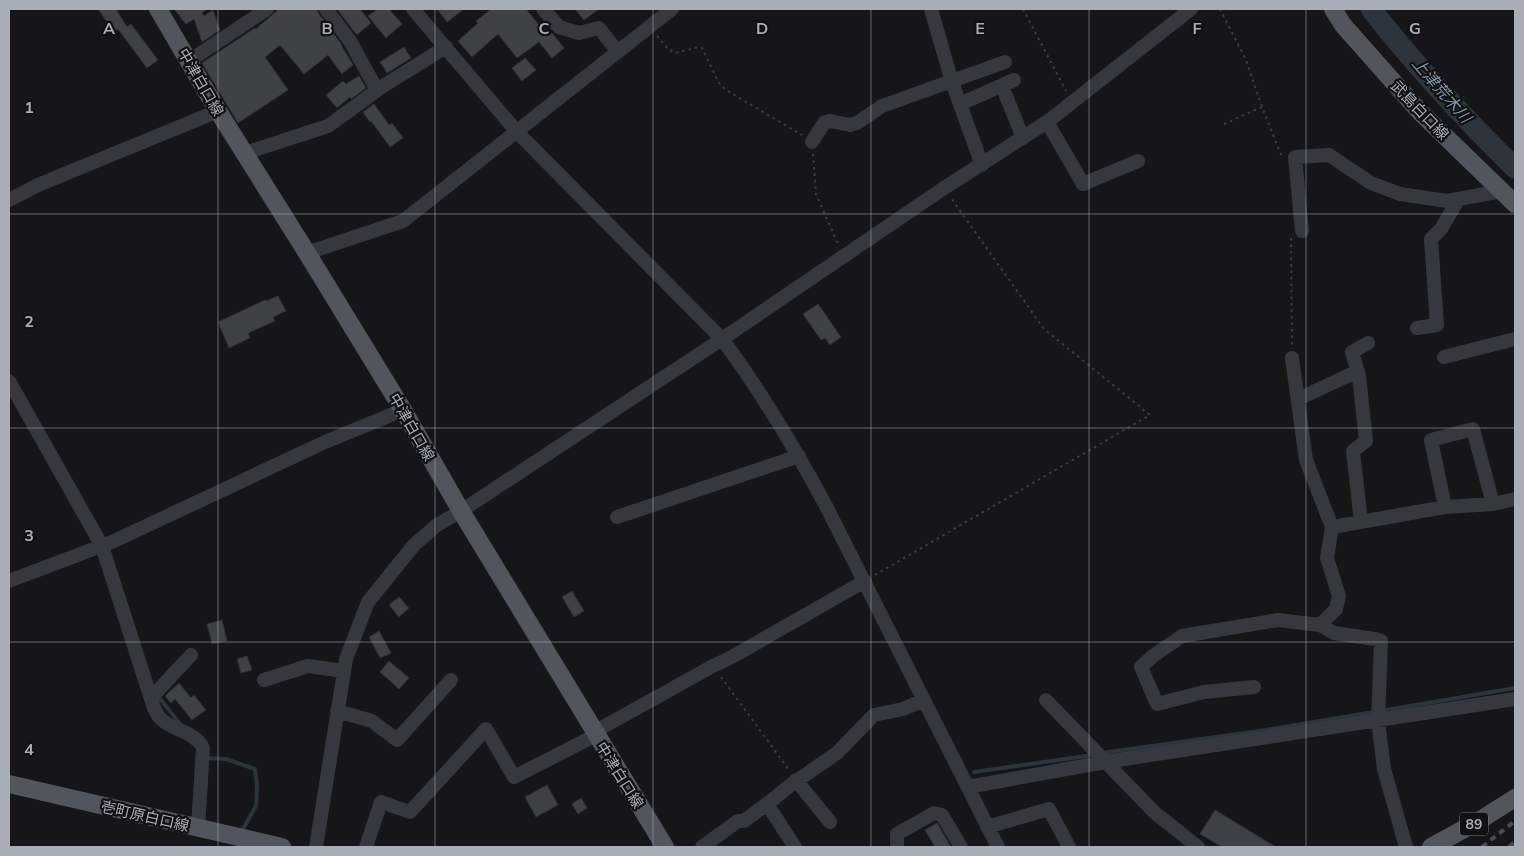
<svg xmlns="http://www.w3.org/2000/svg" width="1524" height="856" viewBox="0 0 1524 856" font-family="Mulish,'Noto Sans JP',sans-serif">
<style>
.lines{fill:none;stroke-linecap:round;stroke-linejoin:round}
.stream{stroke:#2c353c;stroke-width:4}
.river{stroke:#2c353c;stroke-width:21}
.building{fill:#404145;stroke:#303034}
.path{stroke:#3d3f44;stroke-width:2;stroke-dasharray:2.5 4;stroke-linecap:butt}
.minor{stroke:#37383d;stroke-width:14}
.major{stroke:#53555c;stroke-width:18}
.rail{stroke:#4a4c52;stroke-width:4;stroke-dasharray:6 5;stroke-linecap:butt}
.grid{fill:none;stroke:#a8adb8;stroke-width:1;stroke-opacity:0.55}
.labels{text-anchor:middle;dominant-baseline:central;stroke-width:4.5;stroke-linejoin:round;paint-order:stroke}
.shield{fill:#111113;stroke:#7b7e86;stroke-width:1}
.shield-label{font-size:14px;font-weight:bold;fill:#a8adb8}
.street-label{font-size:15px;fill:#a8adb8;stroke:#111113}
.water-label{font-size:16px;font-style:italic;fill:#7f9bb3;stroke:#111113}
.grid-label{font-size:16px;text-anchor:middle;font-weight:bold;fill:#a8adb8;stroke:#111113;stroke-width:4.5;stroke-linejoin:round;paint-order:stroke}
</style>
<rect width="100%" height="100%" fill="#161618"/>
<g class="lines">
<!-- stream -->
<path class="stream" d="M157,695l24,30
M1381,711l134,-23
M1102,753l164,-23 108,-18
M206,756l1,2 19,1 29,10 2,17 -1,20 -13,23
M974,772l119,-17"/>
<!-- river -->
<path class="river" d="M1371,9c44,56 93,109 144,159"/>
</g>
<!-- building -->
<path class="building" d="M98,9h18l11,18 4,-3 27,36 -11,8 -29,-39 -4,3z
M174,9h33l-5,4 2,3 9,-6 7,20 -18,12 -8,-23 -8,5z
M279,9h38l2,5 23,31h-1l12,20 -11,9 -14,-19 -24,19 -24,-29 -15,12 23,33 -50,33 -36,-60 53,-35 1,1z
M337,9h23l11,14 -13,11h-2z
M378,9h11l13,15 -16,14 -18,-22z
M437,9h27l-17,13z
M491,9h35l22,27 4,-3 12,15 -12,10 -13,-16 -22,16 -19,-24 -26,23 -14,-16 20,-18 -2,-2z
M575,9h24l-15,11z
M404,47l7,11 -24,15 -7,-11z
M525,58l11,12 -14,11 -10,-13z
M359,76l7,12 -15,11 -1,-2 -13,11 -11,-13 17,-14 3,3z
M374,104l15,21 3,-2 11,15 -13,9 -19,-26 -1,1 -7,-10z
M278,296l8,15 -13,6 2,4 -27,12 2,5 -21,10 -11,-26 47,-22 1,1z
M818,304l23,33 -11,8 -5,-7 -4,2 -18,-26z
M572,591l12,20 -10,6 -12,-20z
M399,597l10,11 -10,9 -10,-12z
M222,620l5,21 -15,3 -5,-20z
M379,631l12,22 -11,5 -11,-21z
M247,656l5,14 -11,3 -4,-14z
M389,661l20,17 -10,11 -19,-17z
M179,683l12,15 3,-3 12,15 -14,10 -17,-21 -4,4 -6,-7z
M547,785l11,20 -22,12 -11,-20z
M581,798l6,10 -9,6 -6,-10z
M1215,810l61,37h-54l-22,-13z
M937,823l14,24h-16l-10,-17z"/>
<g class="lines">
<!-- path -->
<path class="path" d="M1023,9l43,82
M1220,9l26,51 16,47
M657,36l11,13 7,4 24,-6 3,1 17,35 7,7 76,45
M1224,124l38,-17 20,50
M813,154l3,40 22,50
M1291,238l1,107
M875,575l275,-160 -106,-86 -93,-131
M721,677l68,93"/>
<!-- minor -->
<path class="minor" d="M326,9l24,32 27,49
M413,9l104,123 205,207c39,52 72,108 103,165l173,343
M543,9l16,18 20,6 20,-5 18,23
M931,9l21,73 30,83
M189,61l78,-52
M1002,86l21,52
M960,104l54,-24
M1047,122l36,62 55,-23
M812,142l12,-19 6,-2 20,4 7,-2 25,-17 123,-44
M245,153l83,-27 55,-40 63,-39
M9,200l29,-15 180,-74
M1302,231l-7,-74 34,-2 42,28 29,11 47,7 55,-10
M307,253l96,-32 269,-212
M1417,328l20,-3 -6,-86 10,-10 17,-29
M1444,357l71,-18
M1292,358l14,102 26,67 -5,31 12,38 -3,13 -16,16 14,8 41,6 6,2 -3,80 6,48 22,78
M9,381l93,165 52,162c2,4 4,8 6,10 12,13 35,13 43,30l-5,80
M1298,399l60,-28
M1445,507l-14,-67 42,-11 20,75
M617,517l182,-61
M1361,522l-8,-71 13,-10 -7,-65 -7,-24 16,-9
M1332,527l113,-20 48,-3 22,-5
M9,581l103,-39 213,-100 78,-32
M264,680l44,-14 36,5
M1254,687l-50,5 -47,12 -16,-37 12,-11 29,-20 96,-16 42,5
M151,698l40,-43
M1046,700l108,112 44,35
M337,711l35,10 25,19 54,-60
M594,732l117,-65 19,-9 135,-77
M796,780l34,42
M968,787l137,-25 410,-63
M767,804l25,-20 45,-31 37,-38 29,-6 21,-9
M987,827l62,-18 20,38
M316,847l30,-188 22,-57 46,-57 23,-20 24,-14 261,-172 222,-151 103,-66 144,-113
M366,847l15,-45 29,10 76,-83 28,48 82,-42
M702,847l36,-26h6l23,-17 28,43
M897,847v-13l37,-21 8,2 19,32"/>
<!-- major -->
<path class="major" d="M158,9l60,102 89,142 96,157 58,101 204,336
M1333,9l10,16 77,87 95,92
M9,784l273,63
M1431,847l46,-25 38,-24"/>
<!-- rail -->
<path class="rail" d="M1482,847l33,-26
M1509,847l6,-5"/>
</g>
<!-- grid -->
<path class="grid" d="M218,9v838M435,9v838M653,9v838M871,9v838M1089,9v838M1306,9v838M9,214h1506M9,428h1506M9,642h1506"/>
<g class="labels">
<!-- shield labels -->
<rect class="shield" x="1460" y="812.5" width="28" height="23" rx="4"/>
<g class="shield-label">
<text x="1474" y="824">89</text>
</g>
<!-- street labels -->
<g class="street-label">
<text transform="translate(201 82) rotate(60)">中津白口線</text>
<text transform="translate(1420 110) rotate(46)">武島白口線</text>
<text transform="translate(412 427) rotate(60)">中津白口線</text>
<text transform="translate(620 775) rotate(58)">中津白口線</text>
<text transform="translate(145 816) rotate(13)">壱町原白口線</text>
</g>
<!-- water labels -->
<g class="water-label">
<text transform="translate(1442 90) rotate(49)">上津荒木川</text>
</g>
</g>
<g class="grid-label">
<text x="109" y="34">A</text>
<text x="327" y="34">B</text>
<text x="544" y="34">C</text>
<text x="762" y="34">D</text>
<text x="980" y="34">E</text>
<text x="1197" y="34">F</text>
<text x="1415" y="34">G</text>
<text x="29" y="113">1</text>
<text x="29" y="327">2</text>
<text x="29" y="541">3</text>
<text x="29" y="755">4</text>
</g>
<!-- border -->
<rect width="1524" height="856" fill="none" stroke="#a8adb8" stroke-width="20"/>
</svg>
